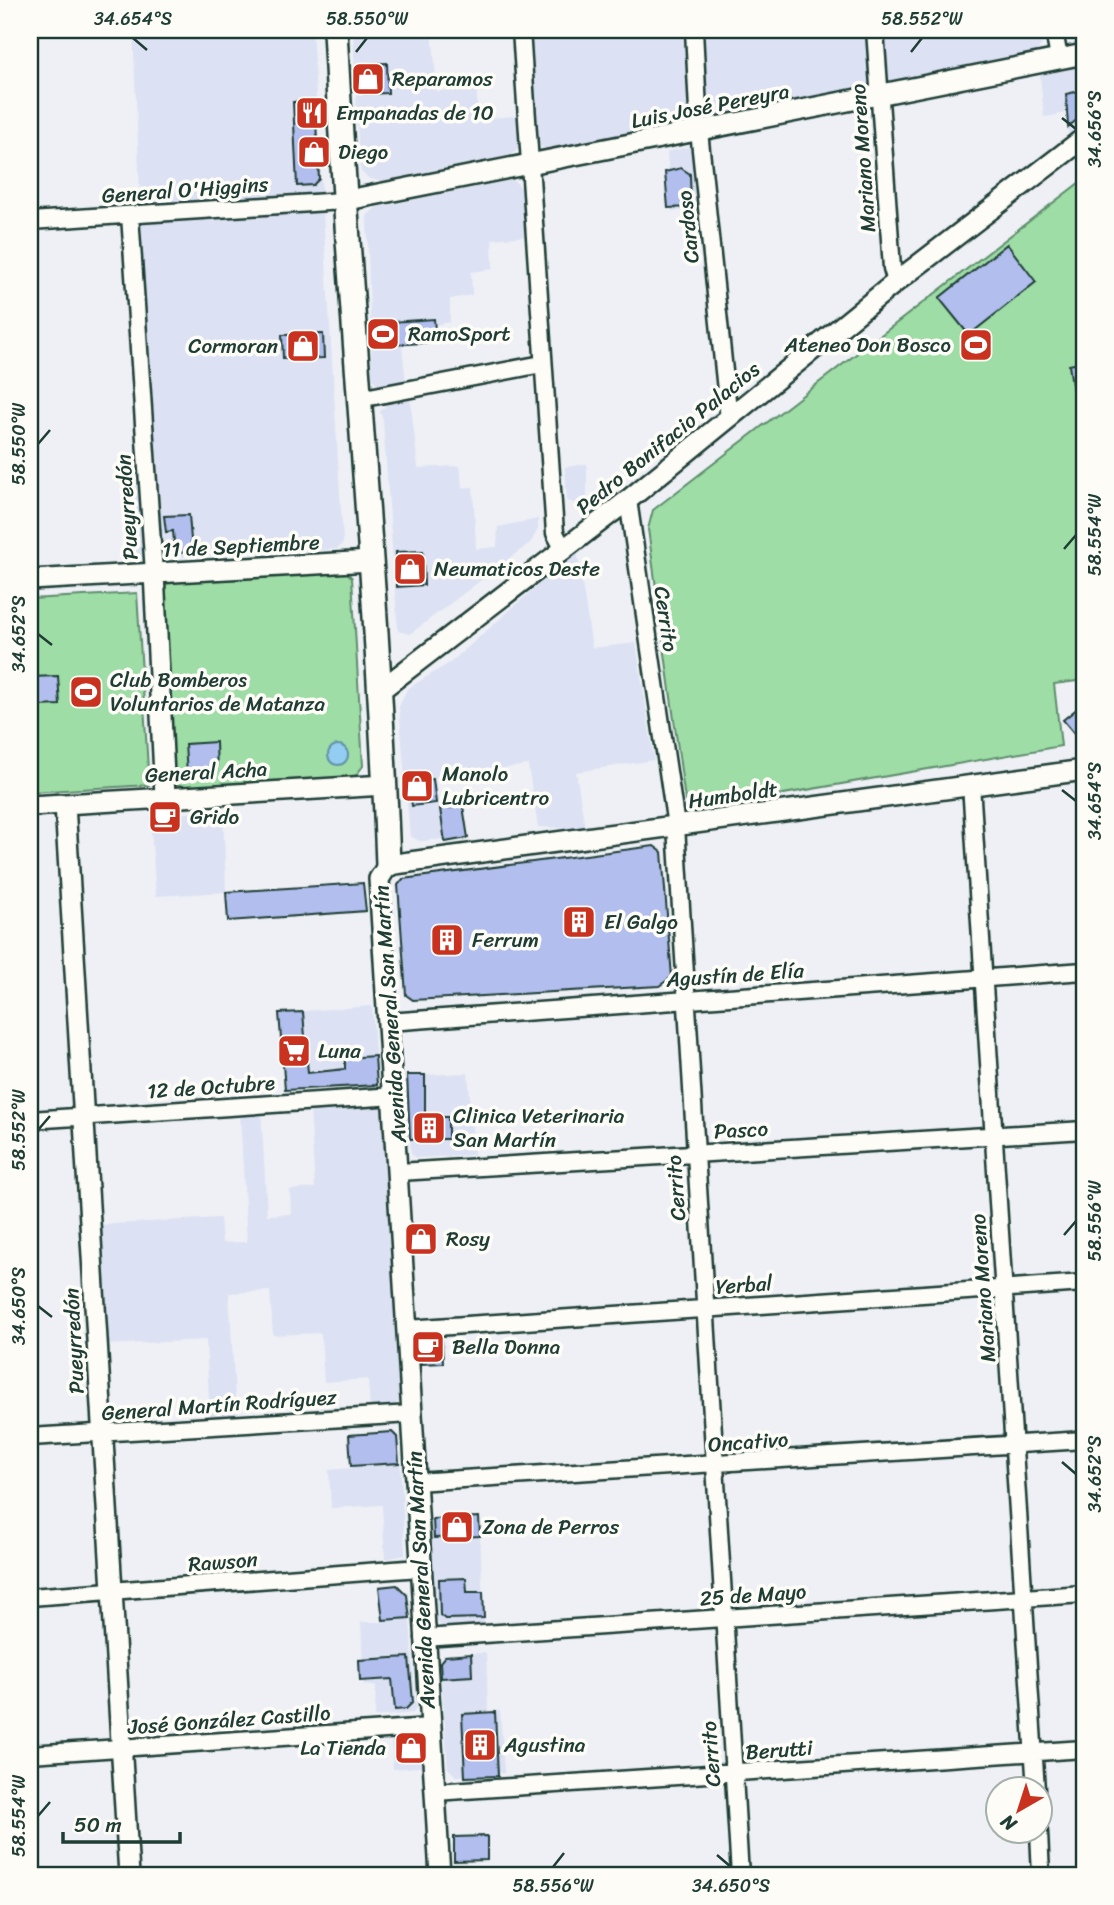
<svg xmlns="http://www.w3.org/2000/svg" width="1114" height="1905" viewBox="0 0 1114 1905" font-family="Sriracha,sans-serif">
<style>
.built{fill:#dce1f3}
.green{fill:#9edda6;stroke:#5e8d6d;stroke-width:2}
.water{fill:#93cdf2;stroke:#6593a6;stroke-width:2}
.building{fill:#b1beee;stroke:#1f3d34;stroke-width:2}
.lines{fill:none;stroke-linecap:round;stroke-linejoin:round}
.minor-casing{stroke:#1f3d34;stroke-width:21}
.tertiary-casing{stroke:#1f3d34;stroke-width:24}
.secondary-casing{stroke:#1f3d34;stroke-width:28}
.minor{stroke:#fdfcf7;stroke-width:16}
.tertiary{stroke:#fdfcf7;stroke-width:19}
.secondary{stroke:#fdfcf7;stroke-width:23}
.ticks{fill:none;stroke:#1f3d34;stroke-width:2.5}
.labels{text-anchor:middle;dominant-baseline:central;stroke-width:7;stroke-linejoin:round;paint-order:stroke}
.poi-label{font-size:21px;fill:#1f3d34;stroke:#fdfcf7;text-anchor:start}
.street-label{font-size:21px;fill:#1f3d34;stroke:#fdfcf7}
.neatline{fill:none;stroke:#1f3d34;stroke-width:2.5}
.ticks-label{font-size:18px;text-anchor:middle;fill:#1f3d34}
</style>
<rect width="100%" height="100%" fill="#eef0f5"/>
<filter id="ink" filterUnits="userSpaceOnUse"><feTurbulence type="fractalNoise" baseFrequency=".0143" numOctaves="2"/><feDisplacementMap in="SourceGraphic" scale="14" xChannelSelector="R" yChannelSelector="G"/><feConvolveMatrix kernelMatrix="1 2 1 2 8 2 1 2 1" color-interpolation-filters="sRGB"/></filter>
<g filter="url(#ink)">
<!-- built -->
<path class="built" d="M133,30h179l31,513 -6,6 -203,10 8,-321z
M353,30h79l5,61 40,-2v30l40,-3 4,27 -4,7 -6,5 -128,26 -13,-2 -9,-7 -2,-11z
M530,30h515l1,8 -11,16 -486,96 -9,-4 -5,-13z
M1061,30h23v13l-15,-2z
M1084,66v64l-15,11 -2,-28 -23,4 -4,-42z
M688,147l6,1 7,62 -29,1 -5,-59z
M513,180l10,9 5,47 -36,3 1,30 -22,3 1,23 -22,4v23l-16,3 -32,19 4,41 -26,3 -8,-10 -5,-162 10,-9z
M410,397l8,71 42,-2 2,22 11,-1 3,62 21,-2 1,-20 40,-8v10l-7,13 -121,92 -12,-3 -15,-211 -3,-8 8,-9z
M587,464v34l-8,6 -12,-3 -2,-34z
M577,551l15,97 44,-5 18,117 -78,12 9,57 -47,-2 -10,-62 -93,13 8,61 -23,2 -10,-5 -11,-129 8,-18 44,-27z
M223,810l3,82 -70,4 -6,-80z
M372,1006l5,79 -92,5 -6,-77z
M468,1073l6,82 -58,3 -5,-4 -5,-78z
M374,1104l10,3 6,7 15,276 -5,11 -12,7 -18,1 -2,-30 -44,3 -3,-49 -48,2 -3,-44 -41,2 7,122 -26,2 -4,-77 -104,5 -6,-120 124,-7 2,25 25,-1 -7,-130 21,-2 6,105 24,-1 -1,-24 25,-2 -5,-80z
M394,1433l5,4 6,118 -20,4 -3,-54 -51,3 -2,-38 23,-2 -2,-33z
M479,1517l5,107 -42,3 -10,-12 -7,-96z
M398,1585l10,9 8,114 -3,5 -38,4 1,-31 -12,-1 -3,-63h22l-3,-35z
M486,1653l2,59 12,-1 4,62 -48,3 -8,-8 -8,-107 6,-7z
M415,1735l9,2 6,29 -37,3 -2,-33z"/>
<!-- green -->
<path class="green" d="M1084,179v501l-30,4 7,62 -364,63 -12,-9 -37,-271 5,-19z
M346,571l6,7 11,188 -9,12 -169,9 -10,-4 -5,-8 -9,-185 10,-12z
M137,593l12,192 -119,7v-193z"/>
<!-- water -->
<path class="water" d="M328 755a10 10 0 1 1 20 0a10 10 0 1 1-20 0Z"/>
<!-- building -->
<path class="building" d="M387,63l1,30 -24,1 -2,-30z
M1084,90v24l-16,13 -2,-33z
M315,101l4,78 -6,6 -16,1 -4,-84z
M681,168l9,6 1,33 -23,1 -3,-36z
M1007,244l29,38 -67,53 -30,-37z
M434,319l2,23 -58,4 -2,-23z
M323,334l1,24 -41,1 -1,-24z
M1084,362v54l-7,1 -8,-52z
M189,515l3,37 -17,1 -2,-22 -7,1 -2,-16z
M423,551l1,34 -27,2 -1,-35z
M58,676l2,29 -21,1 -1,-9h-8v-20z
M1084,703v42l-21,-25z
M216,742l1,30 -30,2 -2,-30z
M433,779l3,24 -24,3 -3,-25z
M463,806l5,32 -23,4 -5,-33z
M654,846l8,6 10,125 -13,9 -246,14 -7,-5 -8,-110 5,-6z
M363,883l3,28 -138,10 -2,-29z
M303,1012l5,61 37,-4v-11l30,-2 2,29 -92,5 -6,-77z
M407,1075h18v42h23v22h-38z
M429,1228v21h-14l-2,-20z
M442,1341l1,22 -22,1 -1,-17 5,-5z
M392,1432l5,5 2,26 -48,3 -2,-31z
M479,1517l1,19 -46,2 -1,-19z
M466,1578l1,14h16l1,26 -39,1 -5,-4 -1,-36z
M397,1585l10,10 3,23 -27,2 -4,-33z
M471,1654l1,22 -31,2 -1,-16 5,-6z
M409,1657l4,45 -7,7 -11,1 -3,-31 -32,2 -1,-21z
M495,1712l3,64 -33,1 -3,-63z
M487,1836v24l-33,1v-24z"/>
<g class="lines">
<defs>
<path id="minor" d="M521,30l34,503 9,17
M694,30l5,101 30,288
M875,30l17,238 4,14
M1054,30l5,29
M130,215l24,358
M30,221l313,-20
M359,399l183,-35
M628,500l48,326 64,1049
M971,784l65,1006
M388,1022l696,-51
M30,1120l365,-24
M399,1172l685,-42
M407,1329l677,-46
M30,1437l381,-23
M415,1482l669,-42
M30,1597l390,-29
M424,1638l660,-44
M30,1754l400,-27
M435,1792l649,-43
M1039,1832l2,43"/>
<path id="tertiary" d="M343,201l741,-147
M154,573l11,223
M30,580l341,-19
M378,692l250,-192 268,-218 188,-144
M65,804l64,1071
M30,806l355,-21
M440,1875c-21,-332 -39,-664 -61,-996l9,-14 696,-95"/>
<path id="secondary" d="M335,30c14,278 43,556 53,835"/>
</defs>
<!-- minor casing -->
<use href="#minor" class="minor-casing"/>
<!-- tertiary casing -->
<use href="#tertiary" class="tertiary-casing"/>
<!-- secondary casing -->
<use href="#secondary" class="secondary-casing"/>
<!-- minor -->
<use href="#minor" class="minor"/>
<!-- tertiary -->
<use href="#tertiary" class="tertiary"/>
<!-- secondary -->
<use href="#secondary" class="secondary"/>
</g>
</g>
<!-- ticks -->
<path class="ticks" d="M133,38l14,12M356,52l11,-14M911,52l11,-14M1062,118l14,11M38,444l12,-14M1064,549l12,-14M38,634l14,11M1062,790l14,11M38,1130l12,-14M1064,1235l12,-14M38,1306l14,11M1062,1462l14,12M38,1816l12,-14M717,1855l14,12M553,1867l11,-14"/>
<!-- icons -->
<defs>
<symbol id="shop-square" viewBox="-11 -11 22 22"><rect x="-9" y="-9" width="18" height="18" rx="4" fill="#c8321e" stroke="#fdfcf7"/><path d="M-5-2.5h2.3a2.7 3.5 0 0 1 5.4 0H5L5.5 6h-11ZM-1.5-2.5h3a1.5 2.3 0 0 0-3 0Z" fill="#fff"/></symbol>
<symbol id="restaurant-square" viewBox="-11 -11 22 22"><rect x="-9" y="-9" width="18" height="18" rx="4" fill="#c8321e" stroke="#fdfcf7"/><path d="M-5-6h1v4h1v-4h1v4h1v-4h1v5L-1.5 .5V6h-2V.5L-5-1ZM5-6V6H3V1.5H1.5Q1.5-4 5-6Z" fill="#fff"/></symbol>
<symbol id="stadium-square" viewBox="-11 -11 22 22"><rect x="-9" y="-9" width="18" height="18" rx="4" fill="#c8321e" stroke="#fdfcf7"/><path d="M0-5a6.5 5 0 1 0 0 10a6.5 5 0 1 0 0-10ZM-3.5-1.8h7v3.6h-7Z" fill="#fff"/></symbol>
<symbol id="cafe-square" viewBox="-11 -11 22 22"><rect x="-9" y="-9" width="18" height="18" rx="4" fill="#c8321e" stroke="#fdfcf7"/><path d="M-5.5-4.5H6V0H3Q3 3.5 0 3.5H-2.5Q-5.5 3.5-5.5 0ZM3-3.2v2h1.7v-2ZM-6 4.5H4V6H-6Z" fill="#fff"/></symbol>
<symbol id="building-square" viewBox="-11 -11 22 22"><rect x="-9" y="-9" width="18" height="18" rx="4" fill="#c8321e" stroke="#fdfcf7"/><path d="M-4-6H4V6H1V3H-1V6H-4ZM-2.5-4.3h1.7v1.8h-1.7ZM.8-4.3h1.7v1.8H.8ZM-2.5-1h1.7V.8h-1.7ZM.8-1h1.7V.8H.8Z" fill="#fff"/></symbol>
<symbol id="supermarket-square" viewBox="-11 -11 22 22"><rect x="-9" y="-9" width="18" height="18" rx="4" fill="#c8321e" stroke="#fdfcf7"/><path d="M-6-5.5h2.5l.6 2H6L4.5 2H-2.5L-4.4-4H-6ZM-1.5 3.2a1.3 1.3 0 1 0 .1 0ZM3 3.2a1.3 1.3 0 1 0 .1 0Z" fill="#fff"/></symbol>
</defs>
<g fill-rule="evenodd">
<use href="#shop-square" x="349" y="60" width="38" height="38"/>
<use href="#restaurant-square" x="293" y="94" width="38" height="38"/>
<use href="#shop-square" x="295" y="133" width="38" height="38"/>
<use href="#stadium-square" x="364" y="315" width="38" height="38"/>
<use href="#stadium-square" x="957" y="326" width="38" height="38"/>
<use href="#shop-square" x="284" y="327" width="38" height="38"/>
<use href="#shop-square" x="391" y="550" width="38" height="38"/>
<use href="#stadium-square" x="67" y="673" width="38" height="38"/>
<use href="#shop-square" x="398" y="767" width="38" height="38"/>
<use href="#cafe-square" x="146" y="798" width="38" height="38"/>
<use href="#building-square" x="560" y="903" width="38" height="38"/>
<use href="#building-square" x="428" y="921" width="38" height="38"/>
<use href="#supermarket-square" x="275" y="1032" width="38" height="38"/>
<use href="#building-square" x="410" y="1109" width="38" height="38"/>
<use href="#shop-square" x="402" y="1220" width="38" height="38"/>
<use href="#cafe-square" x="409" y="1328" width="38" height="38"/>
<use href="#shop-square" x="438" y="1508" width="38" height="38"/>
<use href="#building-square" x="461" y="1726" width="38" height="38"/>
<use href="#shop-square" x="392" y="1729" width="38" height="38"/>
</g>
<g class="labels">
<!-- poi labels -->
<g class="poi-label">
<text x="392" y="79">Reparamos</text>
<text x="336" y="113">Empanadas de 10</text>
<text x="338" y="152">Diego</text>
<text x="408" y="334">RamoSport</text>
<text x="951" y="345" text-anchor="end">Ateneo Don Bosco</text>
<text x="278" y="346" text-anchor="end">Cormoran</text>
<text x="434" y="569">Neumaticos Deste</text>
<text x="110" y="680">Club Bomberos<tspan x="110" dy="24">Voluntarios de Matanza</tspan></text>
<text x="442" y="774">Manolo<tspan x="442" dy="24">Lubricentro</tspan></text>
<text x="190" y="817">Grido</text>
<text x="604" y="922">El Galgo</text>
<text x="472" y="940">Ferrum</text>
<text x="318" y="1051">Luna</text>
<text x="453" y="1116">Clinica Veterinaria<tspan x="453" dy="24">San Martín</tspan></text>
<text x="446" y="1239">Rosy</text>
<text x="452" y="1347">Bella Donna</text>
<text x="482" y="1527">Zona de Perros</text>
<text x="504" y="1745">Agustina</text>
<text x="386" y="1748" text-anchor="end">La Tienda</text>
</g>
<!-- street labels -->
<g class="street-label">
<text transform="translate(710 106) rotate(-11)">Luis José Pereyra</text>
<text transform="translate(863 158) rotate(-94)">Mariano Moreno</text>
<text transform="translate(185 190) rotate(-4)">General O'Higgins</text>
<text transform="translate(688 227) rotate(-96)">Cardoso</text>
<text transform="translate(668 438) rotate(-39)">Pedro Bonifacio Palacios</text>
<text transform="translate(127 507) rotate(-94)">Pueyrredón</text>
<text transform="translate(241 546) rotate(-3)">11 de Septiembre</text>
<text transform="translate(666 619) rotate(82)">Cerrito</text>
<text transform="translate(206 772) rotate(-3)">General Acha</text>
<text transform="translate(733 795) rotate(-8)">Humboldt</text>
<text transform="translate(735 975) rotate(-4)">Agustín de Elía</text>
<text transform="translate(390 1014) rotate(-94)">Avenida General San Martín</text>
<text transform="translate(211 1087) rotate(-4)">12 de Octubre</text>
<text transform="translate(741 1130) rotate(-3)">Pasco</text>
<text transform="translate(676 1188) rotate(-94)">Cerrito</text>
<text transform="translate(744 1285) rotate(-4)">Yerbal</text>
<text transform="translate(983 1288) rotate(-94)">Mariano Moreno</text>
<text transform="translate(74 1341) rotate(-93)">Pueyrredón</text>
<text transform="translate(219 1405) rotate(-4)">General Martín Rodríguez</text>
<text transform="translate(748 1442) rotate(-4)">Oncativo</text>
<text transform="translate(223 1562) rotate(-4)">Rawson</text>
<text transform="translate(421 1580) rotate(-93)">Avenida General San Martín</text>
<text transform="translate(753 1595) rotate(-4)">25 de Mayo</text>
<text transform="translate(229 1720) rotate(-4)">José González Castillo</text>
<text transform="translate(779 1750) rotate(-4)">Berutti</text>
<text transform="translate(711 1754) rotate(-94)">Cerrito</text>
</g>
</g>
<!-- margin -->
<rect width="1114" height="1905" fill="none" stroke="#fdfcf7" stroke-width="77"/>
<!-- north arrow -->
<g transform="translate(1019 1810) rotate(219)"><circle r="33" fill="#fdfcf7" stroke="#a4b0a9" stroke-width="2"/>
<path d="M0-5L12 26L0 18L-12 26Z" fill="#c8321e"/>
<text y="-10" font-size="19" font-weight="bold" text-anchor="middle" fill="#1f3d34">N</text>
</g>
<!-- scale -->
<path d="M63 1832v10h117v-10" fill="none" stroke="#1f3d34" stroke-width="3.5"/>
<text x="74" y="1832" font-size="21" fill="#1f3d34" stroke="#fdfcf7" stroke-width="5" paint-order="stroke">50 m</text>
<rect x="38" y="38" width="1038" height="1829" class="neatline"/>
<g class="ticks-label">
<text x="133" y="25">34.654°S</text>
<text x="367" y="25">58.550°W</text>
<text x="922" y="25">58.552°W</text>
<text transform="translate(1095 129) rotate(-90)" y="6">34.656°S</text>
<text transform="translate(19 444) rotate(-90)" y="6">58.550°W</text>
<text transform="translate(1095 535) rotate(-90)" y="6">58.554°W</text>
<text transform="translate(19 634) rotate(-90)" y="6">34.652°S</text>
<text transform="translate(1095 801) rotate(-90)" y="6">34.654°S</text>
<text transform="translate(19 1130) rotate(-90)" y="6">58.552°W</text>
<text transform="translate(1095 1221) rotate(-90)" y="6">58.556°W</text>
<text transform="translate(19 1306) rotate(-90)" y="6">34.650°S</text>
<text transform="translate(1095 1474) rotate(-90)" y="6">34.652°S</text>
<text transform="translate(19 1816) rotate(-90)" y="6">58.554°W</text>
<text x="553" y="1892">58.556°W</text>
<text x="731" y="1892">34.650°S</text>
</g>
</svg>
